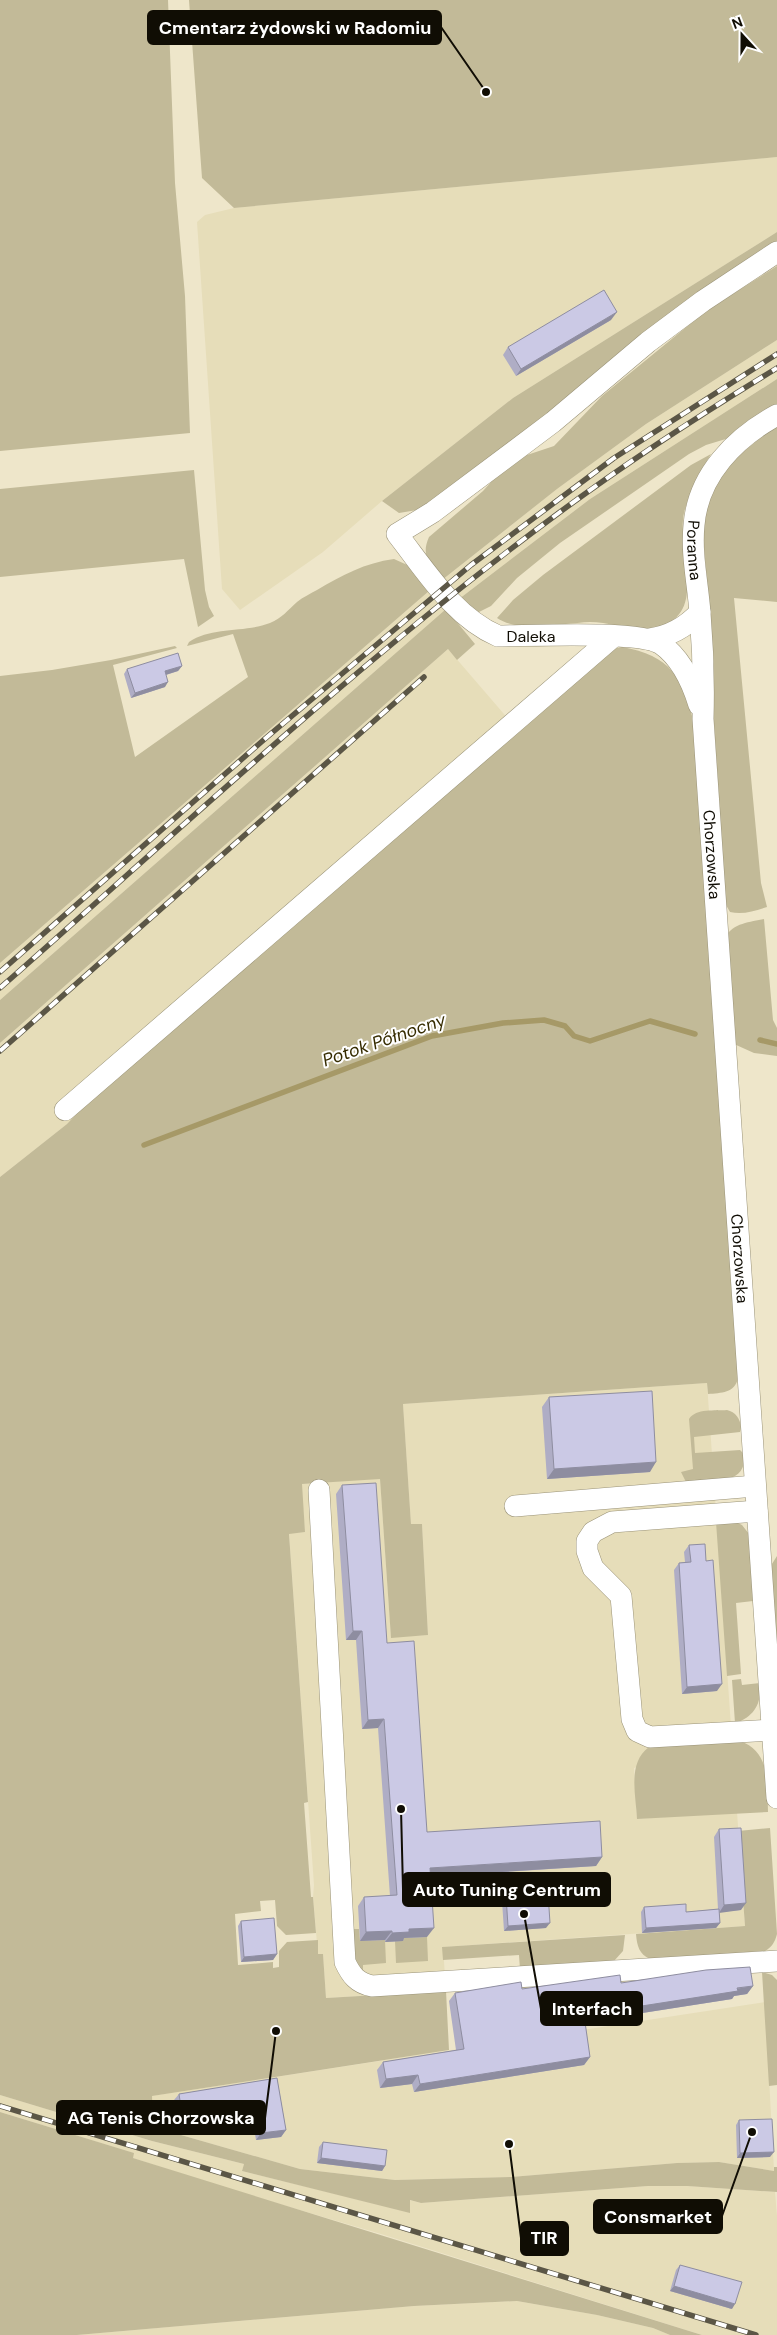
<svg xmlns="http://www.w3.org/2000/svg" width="777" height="2335" viewBox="0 0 777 2335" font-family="'DM Sans',sans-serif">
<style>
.built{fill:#e6ddb9}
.green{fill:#c2ba98}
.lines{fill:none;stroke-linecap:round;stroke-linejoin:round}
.stream{stroke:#a69967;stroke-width:5.5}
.minor-casing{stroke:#9a9378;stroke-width:22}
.minor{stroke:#fff;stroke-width:21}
.rail-casing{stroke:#5b5646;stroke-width:5.5}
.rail{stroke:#fff;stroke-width:4;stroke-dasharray:11;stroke-linecap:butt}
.wall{fill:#afadc5}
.shaded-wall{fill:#8e8da0}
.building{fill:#cbc9e5;stroke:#8e8da0}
.labels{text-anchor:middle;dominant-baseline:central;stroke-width:4;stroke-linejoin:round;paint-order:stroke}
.street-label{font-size:16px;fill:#100d04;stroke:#fff}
.water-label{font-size:18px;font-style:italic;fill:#362c01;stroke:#fff}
.leader{fill:none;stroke:#100d04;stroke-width:2}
.callout-dot{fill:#100d04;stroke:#fff;stroke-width:2}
.callout{fill:#100d04;stroke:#100d04;stroke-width:2}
.callout-label{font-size:18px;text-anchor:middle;font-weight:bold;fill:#fff}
</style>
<rect width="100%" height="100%" fill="#eee6ca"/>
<!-- built -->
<path class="built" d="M777,157v75l-264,166 -131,103 -59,51 -83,58 -18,-21 -25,-367 8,-7 29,-7z
M777,340v39l-187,120 -131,100 -17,-19 115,-91 89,-65z
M429,591l17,18 -446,391v-37z
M448,649l69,80 -420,363 -30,32 -67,53v-134z
M707,1383l25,358 -98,27 3,51 100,-7 8,114 -302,21 3,44 -120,7 -3,-43h-5l-5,-58 1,-12 -25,-352 16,-1 -4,-48 79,-6 11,159 37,-2 -6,-111h-11l-8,-120z
M765,2002l9,169 -55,-9 -42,1 -166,14 -116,3 -95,-11 -147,-42 -2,-31z
M0,2095l152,46 92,23 -2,7 168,41 -1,-12 12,3 227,-17h39l88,6 2,24v119h-75l-321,-101 -152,-45 -96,-31v-5l-133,-41z
M517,2301l80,14 56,13 17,7h-593l337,-29z"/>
<!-- green -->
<path class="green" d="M0,0h168l7,183 10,113 5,137 -190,18z
M189,0h588v157l-543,51 -32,-30z
M777,232v13l-312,235 -48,30 -18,3 -17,-12 131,-103z
M777,266v74l-131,84 -89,65 -115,91c-11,-16 -22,-23 -13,-43l54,-46 19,-21 19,-13 33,-11 48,-50 104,-85z
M777,379v28l-48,31 -23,7 -17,9 -129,89 -43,35 -26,28 -14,7 -18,-14 131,-100z
M777,424v178l-43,-4 27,285 6,24c-13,4 -24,8 -37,5l-4,-7 -15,-227 3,-16 -12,-138 6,-22 17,-35z
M711,454c-11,18 -22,38 -27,59 -8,38 27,104 -30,115 -18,4 -44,-6 -64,-6 -26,1 -72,11 -93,-4l16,-18 30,-25 148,-110z
M194,470l11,120 4,17 5,9 -16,11 -14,-68 -184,18v-88z
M394,559l20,9 15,23 -429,372v-287l52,-6 59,-10 64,-14 2,2 -64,17 22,92 113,-80 -15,-43 -46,12 2,-4c23,-16 55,-9 81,-19 12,-5 18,-13 27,-21 6,-5 13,-8 20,-12 25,-15 48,-27 77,-31z
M446,609l29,35 -18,16 -9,-11 -448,394v-43z
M622,647c48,8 62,31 72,77l44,654c-3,15 -17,15 -30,16l-1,-11 -304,21 8,120h11l6,111 -37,3 -11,-159 -78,5 3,48 -16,2 19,268 -4,1 7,94h2l3,36 -30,2 -9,-9 -2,-26 -15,1 1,10 -26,3 3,51 35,-3v6l6,-1v-16l8,-9 31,-2v14h5l3,44 120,-7 3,59 -297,46 1,31 147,42 95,11 116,-3 166,-14 42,-1 55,9v-4h3v25l-90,-6h-39l-227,17 -11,-3v13l-168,-42 2,-7 -92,-23 -152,-46v-918l67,-53 30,-32 511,-442z
M764,919l9,101 4,8v28l-23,-3 -20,-9 -8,-107c6,-14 25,-15 38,-18z
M727,1410c10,2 16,13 13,22l-46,5 1,16 45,-3 4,4c4,33 -36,26 -58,28l-5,-10 12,-3 -4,-50c7,-11 26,-8 38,-9z
M716,1522h20l6,3 7,9 4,67 -17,2 5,71 -14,2z
M777,1556v109l-7,-98z
M741,1679l1,6 18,-2c2,19 -5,34 -25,40l-3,-43z
M740,1741c31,11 27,43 28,71l-131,7c-1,-24 -10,-56 12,-72z
M770,1828l7,106c-2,8 -5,13 -12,17l-115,8c-11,-5 -13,-13 -14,-25l109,-8 -7,-95z
M351,1929h8l1,12 25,-1 1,23 -23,2v7l-8,-10z
M625,1935l-2,16 -9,10 -94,8 -1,-14 -76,5 -1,-13z
M427,1937l1,24 -32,2 -1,-22h7v-3z
M762,1972l10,3 5,5v105l-8,1z
M0,2112l134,41 -1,5 569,177h-32l-17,-7 -56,-13 -80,-14 -103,5 -337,29h-77z"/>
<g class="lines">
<!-- stream -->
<path class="stream" d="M760,1040l17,4
M144,1145l288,-109 71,-13 41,-3 21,6 9,10 16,5 60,-20 45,13"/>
<defs>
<g id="minor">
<path id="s1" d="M777,415c-42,23 -79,60 -83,110 -3,30 4,59 6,88 3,35 4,71 3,106l74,1079"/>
<path d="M650,639c21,-3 36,-12 50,-27"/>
<path d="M699,705c-7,-23 -18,-47 -38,-61 -21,-14 -132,-8 -163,-8 -44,-19 -72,-65 -101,-102l36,-22 120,-90 95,-80 55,-41 74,-49"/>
<path d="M65,1110l549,-474"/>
<path d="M319,1490l26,472c6,13 12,21 27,24l405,-25"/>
<path d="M515,1506l240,-20"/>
<path d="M757,1511l-145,11 -19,10 -6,9v10l6,17 28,28 11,123 5,12 13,6 122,-7"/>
</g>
</defs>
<!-- minor casing -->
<use href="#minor" class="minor-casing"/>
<!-- minor -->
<use href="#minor" class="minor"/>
<defs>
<path id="rail" d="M0,972l267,-235 204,-172 143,-107 163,-104
M0,988c184,-162 363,-331 560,-476 70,-52 143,-99 217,-144
M0,1051l424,-374
M0,2106l756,229"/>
</defs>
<!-- rail casing -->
<use href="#rail" class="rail-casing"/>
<!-- rail -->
<use href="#rail" class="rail"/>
</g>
<!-- wall -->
<path class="wall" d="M611,320l-95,56 -13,-21 5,-8z
M182,666l-4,5 -12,4 -1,12 -34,11 -7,-24 3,-5z
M549,1397l101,75 -103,7 -5,-72z
M342,1485l45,158 40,189 175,25 -6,9 -166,11 -3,60 -23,1 -1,3 -18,1v-2l-25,1 -2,-35 6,-9 26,-1 -12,-168 -16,1 -6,-89h-10l-10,-146z
M689,1545l28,146 -35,3 -8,-124 5,-7 6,-1 -1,-10z
M719,1829l22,81 -22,2 1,11 -4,5 -74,5 -1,-21 3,-5 42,5 32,-3 -4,-72z
M506,1896l40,32 -42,3 -2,-30z
M241,1921l36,33 -4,6 -32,2 -3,-36z
M621,1983l132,3 -6,8 -13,2 -2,3 -147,23 5,35 -6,8 -170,27 -2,-8 -32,4 -3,-18 6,-8 73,-12 -7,-49 6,-8 67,-4z
M277,2078l9,52 -5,7 -25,3 -4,-24 -74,11 -4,-27 5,-6z
M739,2120l31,37 -33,1 -1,-33z
M323,2142l62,24 -3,5 -65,-8 2,-16z
M680,2265l52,44 -62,-18 6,-21z"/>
<!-- shaded-wall -->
<path class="shaded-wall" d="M617,312l-6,8 -95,56 5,-7z
M182,666l-4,5 -16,5 3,-5z
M168,682l-3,5 -34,11 4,-5z
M656,1462l-6,10 -103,7 7,-10z
M353,1631h9l-6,9h-10z
M722,1684l-5,7 -35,3 5,-7z
M384,1719l-6,9 -16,1 6,-9z
M602,1857l-6,9 -173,11 7,-9z
M746,1903l-5,7 -22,3 5,-8z
M550,1923l-4,5 -42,3 4,-5z
M720,1923l-4,5 -74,5 4,-5z
M434,1928l-7,9 -23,1 -1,3 -18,1 7,-9 17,-4z
M392,1931l-7,9 -25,1 6,-9z
M277,1954l-4,6 -32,2 3,-5z
M753,1986l-6,8 -13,2 -2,3 -154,24 6,-8z
M590,2057l-6,8 -170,27 6,-8z
M418,2075l-6,9 -32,4 6,-9z
M256,2109l-4,7 -74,11 5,-7z
M286,2130l-5,7 -25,3 5,-7z
M774,2152l-4,5 -33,1 3,-5z
M321,2158l64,8 -3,5 -65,-8z
M674,2286l61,18 -3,5 -62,-18z"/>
<!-- building -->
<path class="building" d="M604,290l13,22 -96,57 -13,-22z
M178,653l4,13 -17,5 3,11 -33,11 -8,-24z
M652,1391l4,71 -102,7 -5,-72z
M376,1483l11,160 27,-2 13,191 173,-11 2,36 -172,11 4,60 -25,1v3l-17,1v-2l-26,1 -2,-35 33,-2 -13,-176 -16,1 -6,-89h-9l-11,-146z
M705,1544l1,17 7,-1 9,124 -35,3 -8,-124 12,-1 -2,-17z
M741,1828l5,75 -22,2 -5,-76z
M548,1893l2,30 -42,3 -2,-30z
M686,1904v8l33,-3 1,14 -74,5 -2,-21z
M274,1918l3,36 -33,3 -3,-36z
M750,1967l3,19 -16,2 1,3 -154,24 6,42 -170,27 -2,-9 -32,4 -3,-17 81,-13 -9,-56 66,-11 1,7 98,-14 1,8 85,-13z
M277,2078l9,52 -25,3 -5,-24 -73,11 -4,-26z
M772,2119l2,33 -34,1 -1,-33z
M323,2142l64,8 -2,16 -64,-8z
M680,2265l62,17 -7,22 -61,-18z"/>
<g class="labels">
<!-- street labels -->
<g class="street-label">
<text stroke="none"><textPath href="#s1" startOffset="169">Poranna</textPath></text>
<text x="531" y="636">Daleka</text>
<text stroke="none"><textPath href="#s1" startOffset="474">Chorzowska</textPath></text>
<text stroke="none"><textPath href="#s1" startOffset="879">Chorzowska</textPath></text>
</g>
<!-- water labels -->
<g class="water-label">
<text transform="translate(384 1040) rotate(-19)">Potok Północny</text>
</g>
</g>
<!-- callouts -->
<path class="leader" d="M486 92L441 27M401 1809L403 1889M524 1914L541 2009M276 2031L265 2118M752 2132L722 2216M509 2144L521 2238"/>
<g class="callout-dot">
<circle cx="486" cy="92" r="5"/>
<circle cx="401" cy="1809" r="5"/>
<circle cx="524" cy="1914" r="5"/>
<circle cx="276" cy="2031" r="5"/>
<circle cx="752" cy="2132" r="5"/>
<circle cx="509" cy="2144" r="5"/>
</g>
<g class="callout">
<rect x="148" y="11" width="293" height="33" rx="5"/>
<rect x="403" y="1873" width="207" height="33" rx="5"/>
<rect x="541" y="1992" width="101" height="33" rx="5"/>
<rect x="57" y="2101" width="208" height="33" rx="5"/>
<rect x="594" y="2200" width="128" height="33" rx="5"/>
<rect x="521" y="2222" width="47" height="33" rx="5"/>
</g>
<g class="callout-label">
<text x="295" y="34">Cmentarz żydowski w Radomiu</text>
<text x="507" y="1896">Auto Tuning Centrum</text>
<text x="592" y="2015">Interfach</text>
<text x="161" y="2124">AG Tenis Chorzowska</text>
<text x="658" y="2223">Consmarket</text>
<text x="544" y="2244">TIR</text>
</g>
<!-- north arrow -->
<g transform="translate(742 35) rotate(339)" stroke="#ffffff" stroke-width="4" paint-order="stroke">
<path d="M0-4L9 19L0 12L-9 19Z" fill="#100d04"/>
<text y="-8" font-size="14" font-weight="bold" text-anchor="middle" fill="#100d04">N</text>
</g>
</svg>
